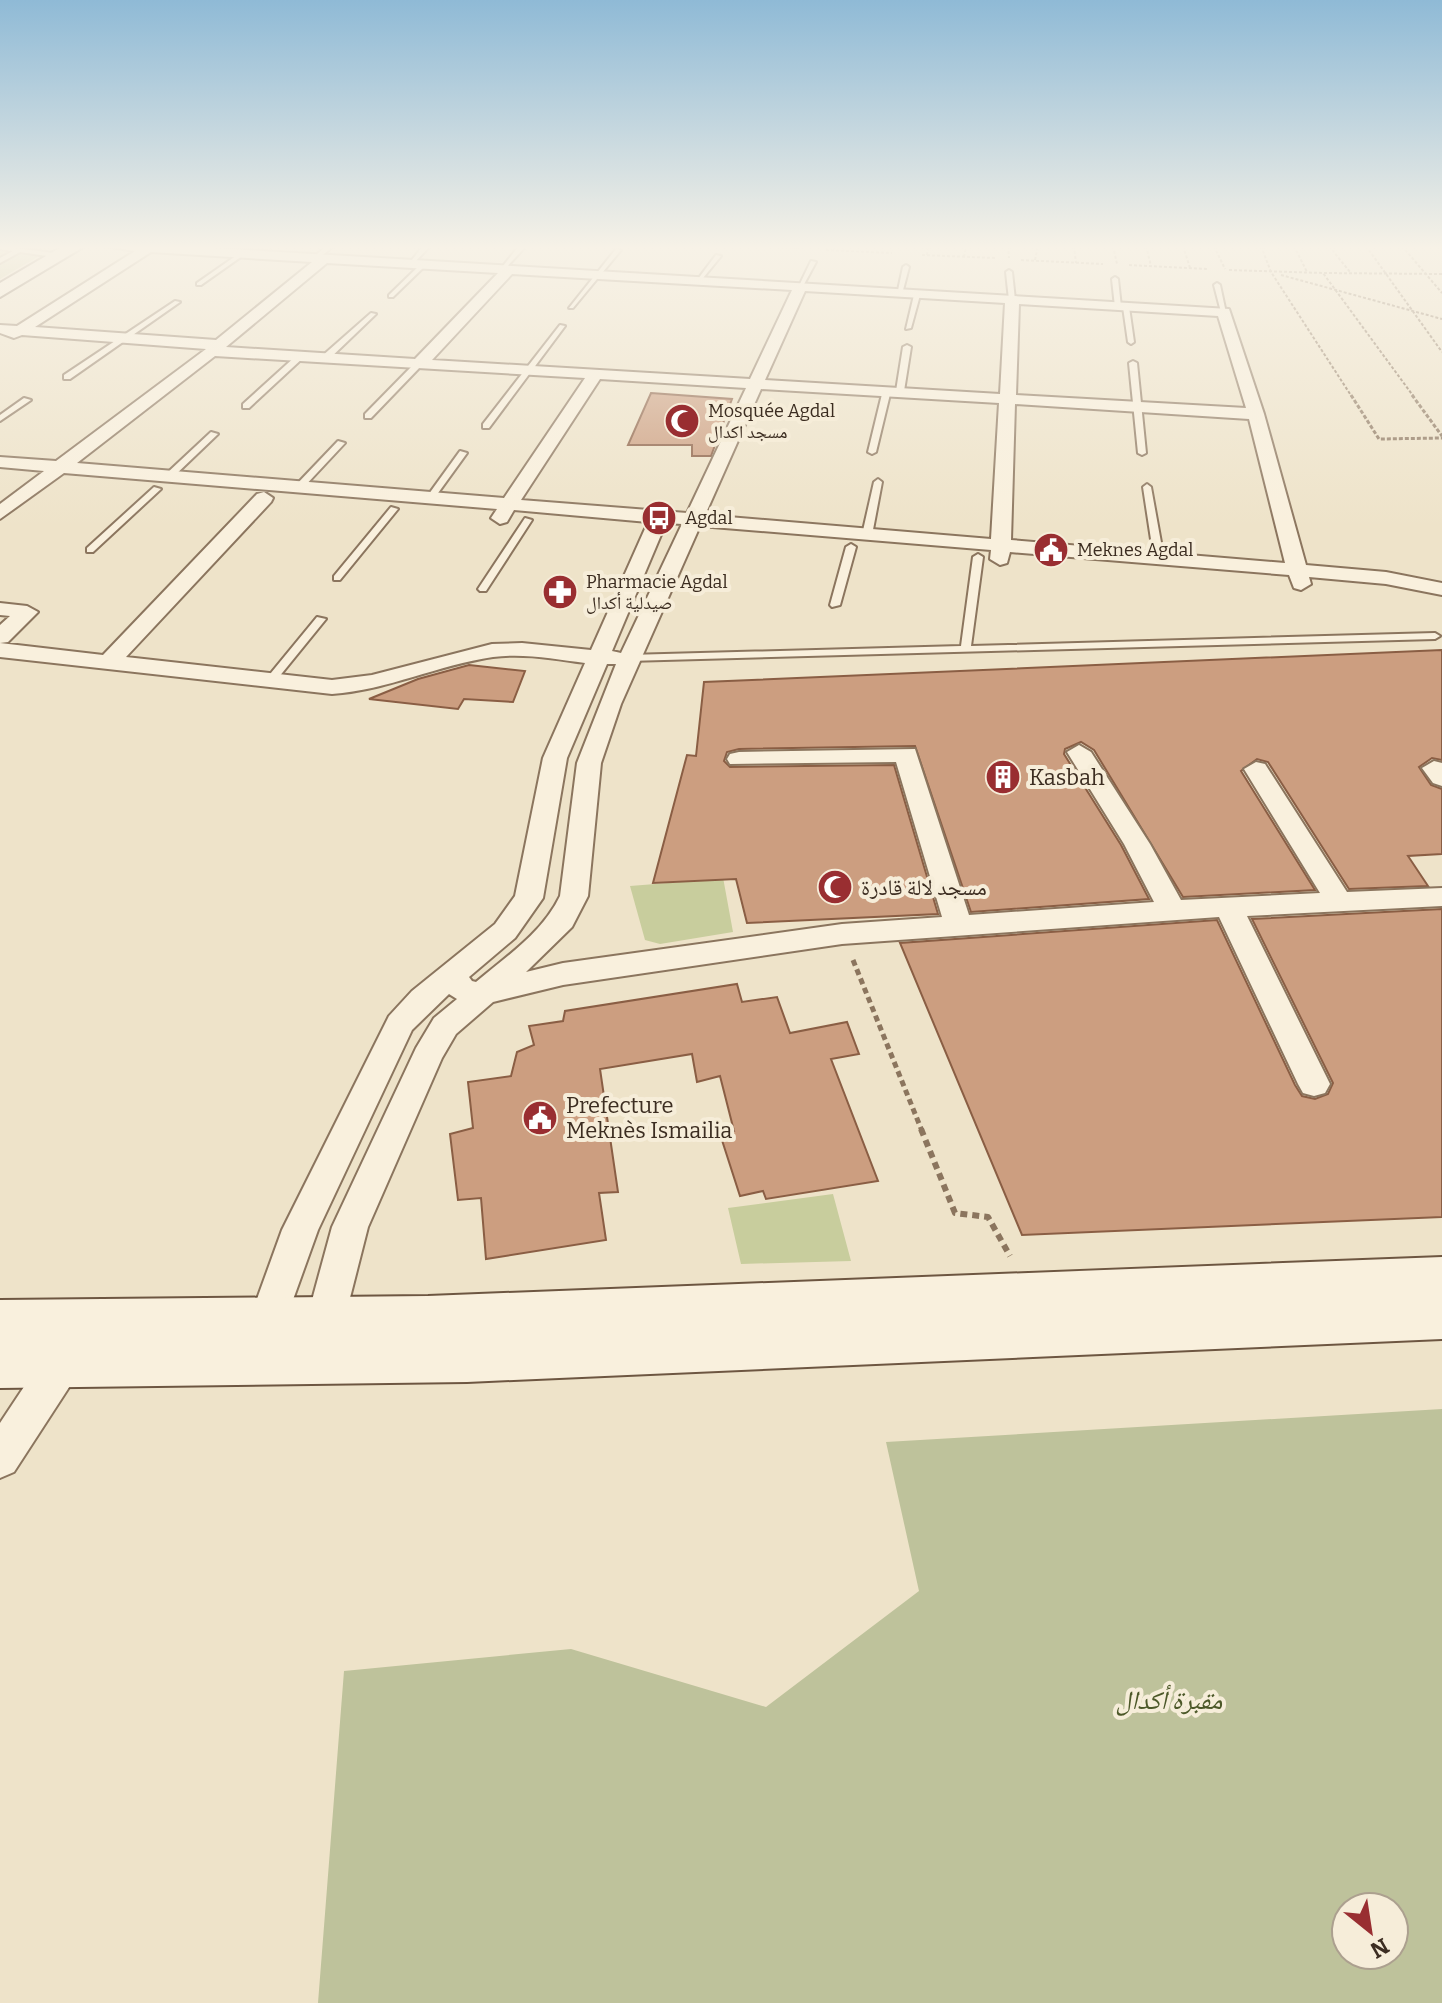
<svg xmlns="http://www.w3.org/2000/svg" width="1442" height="2003" viewBox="0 0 1442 2003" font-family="Bitter,'Noto Naskh Arabic',serif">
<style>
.green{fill:#c8cd9d}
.cemetery{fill:#bec29b;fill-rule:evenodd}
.building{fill:#cc9e80;stroke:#8a5e44;stroke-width:2}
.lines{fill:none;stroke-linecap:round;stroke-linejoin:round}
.lane-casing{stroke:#8b755e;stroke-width:4}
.street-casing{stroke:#8b755e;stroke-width:4}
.secondary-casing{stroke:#6d5641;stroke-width:4}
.path-far3{stroke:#8b755e;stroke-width:2;stroke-dasharray:3 2;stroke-linecap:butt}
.path-far2{stroke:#8b755e;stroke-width:3;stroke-dasharray:4 2;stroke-linecap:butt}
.path-far1{stroke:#8b755e;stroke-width:5;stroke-dasharray:6 4;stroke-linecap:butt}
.path{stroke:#8b755e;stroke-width:6;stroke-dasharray:7 5;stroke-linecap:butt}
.lane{fill:#f9f0dd;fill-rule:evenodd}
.street{fill:#f9f0dd;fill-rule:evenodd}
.secondary{fill:#f9f0dd;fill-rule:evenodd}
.labels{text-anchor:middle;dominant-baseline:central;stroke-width:8;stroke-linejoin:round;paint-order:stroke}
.far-poi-label{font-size:18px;fill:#3c2d21;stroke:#f6edd9;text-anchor:start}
.poi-label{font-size:22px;fill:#3c2d21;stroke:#f6edd9;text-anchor:start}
.near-park-label{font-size:26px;font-style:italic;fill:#4c5828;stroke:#f6edd9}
</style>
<rect width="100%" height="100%" fill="#eee3c9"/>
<!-- green -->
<path class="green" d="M0,246h56l-56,33z
M720,861l13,71 -73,12 -15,-4 -15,-54 63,-5z
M833,1194l18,67 -110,3 -13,-56z"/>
<!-- cemetery -->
<path class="cemetery" d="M1442,1409v594h-1124l26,-332 227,-22 195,58 153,-116 -33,-149zM1346,1907h48v48h-48z"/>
<!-- building -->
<path class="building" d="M651,393l81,6 -21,57h-19v-11h-64z
M1442,650v110l-10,-2 -13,9 12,18 11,4v65l-34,2 20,30 -79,3 -81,-127 -11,-3 -16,12 74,119 -132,7 -89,-147 -13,-8 -16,7 -1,5 57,91 28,54 -178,13 -56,-166 -176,3 -12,3 -3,9 6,6 164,-2 44,149 -191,9 -11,-44 -83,4 34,-128 9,1 8,-74z
M469,665l56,6 -12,31 -49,-3 -6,10 -89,-10 49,-20z
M1442,909v308l-420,18 -122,-292 317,-23 78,165 7,11 13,3 13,-5 5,-11 -81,-164z
M737,984l5,18 35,-5 13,36 57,-11 12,32 -28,5 47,122 -112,18 -3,-8 -23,5 -20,-62 14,-3 -14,-55 -23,6 -5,-28 -92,15 18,123 -19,1 7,47 -120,19 -5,-61 -23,2 -8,-66 23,-6 -5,-46 43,-6 6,-24 17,-7 -5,-19 34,-5 2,-10z"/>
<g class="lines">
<defs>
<path id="lane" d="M0,246l61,8 3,2 -3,2 -41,-6 -20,11v-5l13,-7 -13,-2z
M327,246h7l-18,14h-4v-2z
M423,246h7l-18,19h-4z
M519,246h7l-23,25h-4z
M616,249l5,1 -48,58h-4z
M240,253l5,1 -44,31h-4v-2z
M716,255l5,1 -22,27h-4z
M811,261l5,1 -14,26h-4z
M421,264l5,1 -33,32h-4v-2z
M906,265l3,2 -7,27 -5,1 6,-28z
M1009,270l3,2 3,28 -3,2 -3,-2 -3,-28z
M1115,277l3,2 3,28 -3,2 -3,-2 -3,-28z
M1217,283l3,2 6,28 -5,-1 -7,-27z
M917,293l3,2 -9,33 -5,1 8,-34z
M175,301l5,1 -110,77h-6v-4z
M1126,305l3,2 5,35 -3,2 -3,-2 -5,-35z
M371,313l5,1 -49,47h-6v-4z
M560,325l5,1 -76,102h-6v-4z
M907,345l4,2 -7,44 -4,2 -4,-2 7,-44z
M297,355l7,2 -55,51h-6v-4z
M1133,361l4,2 9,90 -4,2 -4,-2 -9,-90z
M415,363l7,2 -51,53h-6v-4z
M887,388l4,2 -15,62 -4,2 -4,-2 15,-62z
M24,398l7,2 -31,21v-6z
M211,432l7,2 -46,44h-6v-4z
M338,441l7,2 -43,46h-6v-4z
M460,451l7,2 -34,47h-6l-1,-2z
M878,479l4,3 -10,53 -5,3 -5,-3 12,-53z
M1147,484l4,3 13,72 -5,3 -5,-3 -11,-72z
M154,487l7,2 -68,63h-6v-4z
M391,507l7,2 -58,71h-6v-4z
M525,518l7,2 -46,71h-6l-2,-2z
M851,544l5,3 -16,58 -8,2 -2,-2 16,-58z
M978,554l5,3 -12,89 464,-13 5,3 -5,3 -807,22 -5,-3 5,-3 333,-9 12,-89z
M317,617l9,2 -52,64h-8v-4z"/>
<path id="street" d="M104,246h77l1048,63 35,105 42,151 80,7 56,11v12l-56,-11 -77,-7 2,7 -10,6 -7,-2 -5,-13 -279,-23 -3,11 -7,2 -10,-6 1,-9 -291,-24 -79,178 -20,59 -13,133 -16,31 -46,45 37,-9 279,-39 100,-7 -46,-155 -166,2 -3,-5 3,-5 9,-2 176,-3 54,166 185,-13 -30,-58 -57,-92 12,-7 12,7 59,92 31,56 139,-7 -76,-124 12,-7 9,2 82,128 95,-4v18l-195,10 83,168 -5,9 -11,3 -11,-3 -5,-9 -79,-167 -377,27 -279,41 -70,17 -37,32 -14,24 -74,169 -28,110 -6,12 -13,5 -13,-5 -6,-12 30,-110 84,-179 18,-30 23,-19 -8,-5 -37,36 -94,200 -42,117 -13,5 -13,-5 -6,-12 38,-105 107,-214 23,-25 83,-67 20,-28 28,-138 42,-95c-30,-4 -61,-10 -92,-6 -55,8 -105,33 -161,37l-332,-37v-32l10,-9 -10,-1v-12l27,3 11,6 -30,30 -8,1 103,12 154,-161 7,-2 9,6 -2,4 -145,155 206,23 40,-5 120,-31 30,-1 69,7 57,-128 -134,-12 -7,12 -7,2 -9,-6 6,-9 -433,-36 -64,46v-15l44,-33 -44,-4v-10l56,4 150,-112 -184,-14 -8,3 -14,-5v-8l17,1 118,-75zM151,252l161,10 -96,78 -181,-13zM327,263l171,10 -83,86 -189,-12zM512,274l280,16 -42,89 -318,-19zM805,291l200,12 -5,91 -235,-14zM1019,304l199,12 28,92 -230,-13zM215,356l370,22 -81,120 -427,-35zM600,379l146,9 -59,125 -166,-13zM761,389l238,14 -8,136 -286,-24zM1015,404l234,15 36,144 -274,-23zM666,523l16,1 -61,129 -9,-2zM607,664h9l-39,99 -17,133c-18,37 -53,60 -84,86l-4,-1 -3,-4 46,-39 28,-40 24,-140z
M1434,761l8,2v23l-9,-3 -11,-15z
M63,1344l14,5 5,13 -5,13 -63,97 -14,6v-55l49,-74z"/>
<path id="secondary" d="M63,246h22l-85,51v-14z
M1442,1257v82l-975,43 -467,6v-88l428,-4z"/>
</defs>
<!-- lane casing -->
<use href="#lane" class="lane-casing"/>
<!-- street casing -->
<use href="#street" class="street-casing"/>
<!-- secondary casing -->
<use href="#secondary" class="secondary-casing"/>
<!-- path-far3 -->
<path class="path-far3" d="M761,246l39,2
M1008,246l1,12
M1074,246l2,17
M1113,246l4,18
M1146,246l5,20
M1183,246l7,22
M1214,246l11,23
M1261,246l10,26 81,125
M1294,246l13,26
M1329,246l21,26
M1366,246l76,106
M1402,246l40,47
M826,250l66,3
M922,255l74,3
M927,255l1,-9
M964,257l2,-11
M1021,260l82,4
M1035,260l3,-14
M1129,265l78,4
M1229,270l94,3 91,124
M1324,273l118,1
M1281,275l161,44"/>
<!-- path-far2 -->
<path class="path-far2" d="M1351,395l28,44 63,-1
M1412,395l30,41"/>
<!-- path-far1 -->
<path class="path-far1" d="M853,960l69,171"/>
<!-- path -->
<path class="path" d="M921,1129l34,84 33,4 22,39"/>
<!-- lane -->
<use href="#lane" class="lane"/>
<!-- street -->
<use href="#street" class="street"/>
<!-- secondary -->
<use href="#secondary" class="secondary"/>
</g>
<!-- sky -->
<linearGradient id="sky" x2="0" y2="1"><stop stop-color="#8fbad6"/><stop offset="0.47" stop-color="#f7f2e7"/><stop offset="1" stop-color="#f7f2e7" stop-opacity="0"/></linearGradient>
<rect width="1442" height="527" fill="url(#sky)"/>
<!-- icons -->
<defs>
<symbol id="mosque-disc" viewBox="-11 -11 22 22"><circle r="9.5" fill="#992e31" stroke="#f6edd9"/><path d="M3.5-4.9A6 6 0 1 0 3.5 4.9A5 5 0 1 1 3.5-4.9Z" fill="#fff"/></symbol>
<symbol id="bus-disc" viewBox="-11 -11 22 22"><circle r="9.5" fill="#992e31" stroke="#f6edd9"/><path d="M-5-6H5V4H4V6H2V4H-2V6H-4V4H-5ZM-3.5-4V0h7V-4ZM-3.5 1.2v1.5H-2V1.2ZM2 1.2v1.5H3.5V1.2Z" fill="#fff"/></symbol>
<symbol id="civic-disc" viewBox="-11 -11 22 22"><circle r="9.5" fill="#992e31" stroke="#f6edd9"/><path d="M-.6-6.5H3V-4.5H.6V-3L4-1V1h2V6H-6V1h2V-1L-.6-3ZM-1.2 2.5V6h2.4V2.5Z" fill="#fff"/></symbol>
<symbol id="pharmacy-disc" viewBox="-11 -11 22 22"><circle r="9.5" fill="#992e31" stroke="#f6edd9"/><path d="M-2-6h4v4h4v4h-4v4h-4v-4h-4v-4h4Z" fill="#fff"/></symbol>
<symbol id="building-disc" viewBox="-11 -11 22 22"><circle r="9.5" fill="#992e31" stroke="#f6edd9"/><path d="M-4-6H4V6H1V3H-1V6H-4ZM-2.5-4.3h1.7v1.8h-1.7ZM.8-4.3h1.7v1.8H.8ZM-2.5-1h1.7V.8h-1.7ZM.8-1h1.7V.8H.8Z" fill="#fff"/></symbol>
</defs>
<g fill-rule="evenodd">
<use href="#mosque-disc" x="662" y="401" width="40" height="40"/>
<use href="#bus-disc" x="639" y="498" width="40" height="40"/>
<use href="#civic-disc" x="1031" y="530" width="40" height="40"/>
<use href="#pharmacy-disc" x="540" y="572" width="40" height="40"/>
<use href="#building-disc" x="983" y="757" width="40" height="40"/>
<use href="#mosque-disc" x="815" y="867" width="40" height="40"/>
<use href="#civic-disc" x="520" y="1098" width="40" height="40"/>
</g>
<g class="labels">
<!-- far-poi labels -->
<g class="far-poi-label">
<text x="708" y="411">Mosquée Agdal<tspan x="708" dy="21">مسجد اكدال</tspan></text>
<text x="685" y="518">Agdal</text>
<text x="1077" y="550">Meknes Agdal</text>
<text x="586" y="582">Pharmacie Agdal<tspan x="586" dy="21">صيدلية أكدال</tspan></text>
</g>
<!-- poi labels -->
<g class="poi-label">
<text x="1029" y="777">Kasbah</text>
<text x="861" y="887">مسجد لالة قادرة</text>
<text x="566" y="1105">Prefecture<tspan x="566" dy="25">Meknès Ismailia</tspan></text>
</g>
<!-- near-park labels -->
<g class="near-park-label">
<text x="1169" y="1700">مقبرة أكدال</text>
</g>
</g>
<!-- north arrow -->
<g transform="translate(1370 1931) rotate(150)"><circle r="38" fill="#f6edd9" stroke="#aca08f" stroke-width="2"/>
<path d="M0-6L14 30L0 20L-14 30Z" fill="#992e31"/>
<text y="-12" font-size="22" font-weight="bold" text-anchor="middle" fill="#3c2d21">N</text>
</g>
</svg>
